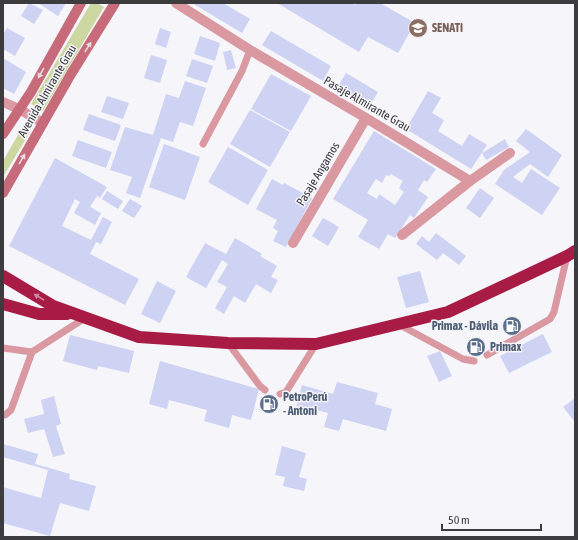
<svg xmlns="http://www.w3.org/2000/svg" width="578" height="540" viewBox="0 0 578 540" font-family="'Asap Condensed',sans-serif">
<style>
.green{fill:#ccd7a1}
.building{fill:#ced2f3;fill-rule:evenodd}
.lines{fill:none;stroke-linecap:round;stroke-linejoin:round}
.lane{stroke:#da99a1;stroke-width:7}
.street{stroke:#da99a1;stroke-width:10}
.secondary{stroke:#c76a79;stroke-width:10}
.highway{stroke:#a71b44;stroke-width:12}
.oneway{fill:#ecd9e0}
.oneway2{fill:#ce889f}
.labels{text-anchor:middle;dominant-baseline:central;stroke-width:3;stroke-linejoin:round;paint-order:stroke}
.education-label{font-size:12px;font-weight:bold;fill:#785e54;stroke:#f5f5fa;text-anchor:start}
.street-label{font-size:12px;fill:#3c3c3e;stroke:#f5f5fa}
.service-label{font-size:12px;font-weight:bold;fill:#4e5e75;stroke:#f5f5fa;text-anchor:start}
</style>
<rect width="100%" height="100%" fill="#f5f5fa"/>
<!-- green -->
<path class="green" d="M91,3h6l7,4 -61,104 -12,-7z
M22,128l8,4 -27,45v-16z"/>
<!-- building -->
<path class="building" d="M29,3l14,7 -9,14 -13,-8z
M38,3h28l-8,13z
M192,3h31l27,16 -8,14z
M277,3h75l3,2 1,-2h24l35,20 -17,30 -30,-16 -9,15z
M7,28l18,10 -10,18 -10,-6 -2,4v-20z
M160,28l11,4 -5,16 -11,-4z
M271,31l60,35 -8,15 -61,-36z
M200,36l20,7 -5,18 -21,-7z
M231,50l5,18 -9,2 -4,-18z
M151,55l16,5 -7,23 -16,-5z
M3,58l23,14 -12,22 -11,-6z
M192,59l21,7 -6,17 -21,-7z
M346,73l32,19 -9,15 -32,-19z
M271,74l40,22 -20,35 -40,-22z
M185,81l21,7 -13,38 -13,-4 -7,20 -12,-4 -21,60 -14,-5 6,-16 -22,-7 15,-43 28,8 13,-41 13,4z
M428,91l13,7 -9,15 12,7 -6,11 24,15 7,-12 18,11 -16,24 -65,-40z
M107,96l22,7 -6,16 -22,-7z
M250,110l40,22 -20,35 -40,-23z
M89,114l32,11 -6,16 -32,-11z
M526,129l36,26 -14,22 -18,-13 -17,13 9,6 9,-14 29,19 -18,27 -47,-31 9,-14 26,-18 -14,-11z
M374,131l62,38 -9,13 -3,-2 -6,10 10,7 -14,21 -4,-3 -15,23 -7,-4 -9,15 -21,-12 10,-17 -35,-21zM391,174l12,7 -4,7 5,4 -9,13 -16,-11 -2,5 -10,-6 9,-14 6,4 4,-8 3,1z
M505,139l4,8 -23,13 -4,-7z
M78,140l34,12 -6,16 -34,-12z
M164,144l36,13 -15,43 -36,-13z
M228,147l40,23 -20,35 -40,-23z
M55,158l52,29 -7,11 -3,-2 -7,11 11,6 -6,12 -21,-12 6,-11 -5,-3 -13,27 29,14 12,-23 9,5 -11,22 -5,-2 -6,12 49,25 -14,26 -116,-59z
M272,179l11,6 1,-2 28,15 -26,49 -13,-6 5,-10 -5,-3 4,-8 -21,-11z
M480,188l14,10 -14,20 -14,-10z
M107,191l16,10 -5,8 -16,-10z
M130,199l12,7 -8,12 -12,-7z
M323,218l16,9 -11,19 -16,-10z
M436,233l30,23 -7,9 -16,-12 -6,7 -21,-16 6,-8 7,6z
M235,238l27,16 -2,2 17,10 -6,11 7,3 -7,13 -15,-9 -11,19 -11,-7 -10,18 -9,-6 12,-21 -10,-5 11,-18 -6,-4 -16,28 -20,-11 19,-34 21,11z
M420,271l9,31 -23,6 -9,-31z
M157,281l19,10 -16,32 -19,-9z
M543,334l9,18 -43,21 -9,-17z
M70,335l64,16 -5,22 -31,-7 -1,4 -34,-9z
M440,351l12,25 -13,6 -12,-26z
M160,361l99,28 -8,31 -19,-5 -3,13 -25,-7 3,-11 -38,-10 -2,9 -18,-5z
M337,382l41,11 -3,11 17,5 -6,22 -43,-12 -4,12 -15,-4 4,-14 -15,-4 -2,7 -16,-4 7,-27 31,9z
M54,396l7,28 -5,2 9,28 -12,3 -9,-28 -16,4 -4,-14 20,-5 -3,-14z
M575,398v24l-12,-15z
M3,444l35,10 -3,10 35,10 -1,5 27,7 -7,25 -29,-8 -10,33 -47,-13v-36l38,11 7,-28 -45,-13z
M282,446l24,7 -7,24 8,2 -3,12 -21,-5 2,-9 -10,-2z"/>
<g class="lines">
<!-- lane -->
<path class="lane" d="M203,144l39,-73 8,-21
M398,324l65,35 11,2
M228,343l32,43 5,4
M3,348l29,4
M487,355l63,-36 4,-7 13,-56
M280,394l6,-2 30,-48
M3,415h2l6,-5 21,-58 53,-34"/>
<!-- street -->
<path class="street" d="M176,3l74,47 116,68 104,63
M3,102l16,7 24,14
M402,235l68,-54 40,-28
M293,243l73,-125"/>
<!-- secondary -->
<path class="secondary" d="M3,134l28,-42 50,-89
M3,193l68,-119 44,-71"/>
<!-- highway -->
<path class="highway" d="M3,276l50,30 86,31 89,6 88,1 132,-32 119,-56 8,-5
M3,304l36,10h28"/>
</g>
<!-- one-way arrows -->
<defs><path id="oneway-solid" d="M-6-.8H1V-3.2L6.5 0L1 3.2V.8H-6Z"/></defs>
<g class="oneway">
<use href="#oneway-solid" transform="translate(88 47) rotate(-58)"/>
<use href="#oneway-solid" transform="translate(41 73) rotate(120)"/>
<use href="#oneway-solid" transform="translate(22 159) rotate(-60)"/>
</g>
<use class="oneway2" href="#oneway-solid" transform="translate(39 297) rotate(-149)"/>
<!-- icons -->
<defs>
<symbol id="university-disc" viewBox="-11 -11 22 22"><circle r="9.5" fill="#8d6e63" stroke="#f5f5fa"/><path d="M0-5L7-2L0 1L-7-2ZM-4 1L0 2.5L4 1V4Q0 6-4 4Z" fill="#fff"/></symbol>
<symbol id="fuel-disc" viewBox="-11 -11 22 22"><circle r="9.5" fill="#5c6f8a" stroke="#f5f5fa"/><path d="M-5.5-6h7V0h2V4h1.3V-2.5L3-4.5l.8-.8L6-3V5H2.5V1h-1V6h-7ZM-4.2-4.7v3.2H.2V-4.7Z" fill="#fff"/></symbol>
</defs>
<g fill-rule="evenodd">
<use href="#university-disc" x="407" y="17" width="22" height="22"/>
<use href="#fuel-disc" x="501" y="315" width="22" height="22"/>
<use href="#fuel-disc" x="465" y="336" width="22" height="22"/>
<use href="#fuel-disc" x="258" y="393" width="22" height="22"/>
</g>
<g class="labels">
<!-- education labels -->
<g class="education-label">
<text x="432" y="28">SENATI</text>
</g>
<!-- street labels -->
<g class="street-label">
<text transform="translate(47 91) rotate(-60)">Avenida Almirante Grau</text>
<text transform="translate(367 104) rotate(30)">Pasaje Almirante Grau</text>
<text transform="translate(318 174) rotate(-59)">Pasaje Angamos</text>
</g>
<!-- service labels -->
<g class="service-label">
<text x="498" y="326" text-anchor="end">Primax - Dávila</text>
<text x="490" y="347">Primax</text>
<text x="283" y="397">PetroPerú<tspan x="283" dy="14">- Antoni</tspan></text>
</g>
</g>
<!-- border -->
<rect width="578" height="540" fill="none" stroke="#3c3c3e" stroke-width="8"/>
<!-- scale -->
<path d="M442 524v6h99v-6" fill="none" stroke="#3c3c3e" stroke-width="2"/>
<text x="448" y="524" font-size="12" fill="#3c3c3e" stroke="#f5f5fa" stroke-width="3" paint-order="stroke">50 m</text>
</svg>
